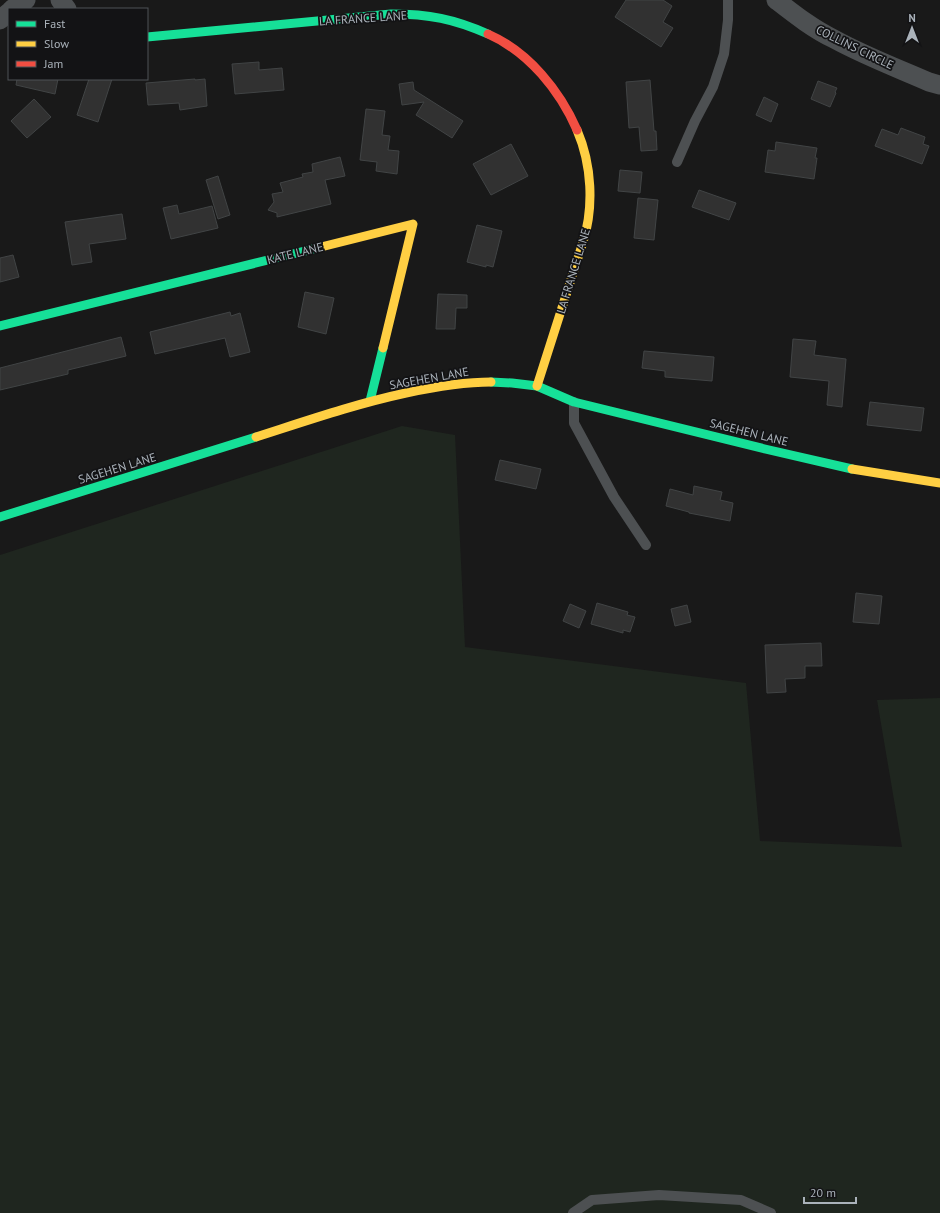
<svg xmlns="http://www.w3.org/2000/svg" width="940" height="1213" viewBox="0 0 940 1213" font-family="'PT Sans',sans-serif">
<style>
.green{fill:#1f261f}
.building{fill:#313131;stroke:#414445}
.lines{fill:none;stroke-linecap:round;stroke-linejoin:round}
.lane{stroke:#4d5052;stroke-width:10}
.street{stroke:#4d5052;stroke-width:19}
.fast{stroke:#16e098;stroke-width:9}
.slow{stroke:#ffcf43;stroke-width:9}
.jam{stroke:#f24e42;stroke-width:9}
.labels{text-anchor:middle;dominant-baseline:central;stroke-width:3.5;stroke-linejoin:round;paint-order:stroke}
.street-label{font-size:12px;fill:#aab2ba;stroke:#131315}
</style>
<rect width="100%" height="100%" fill="#191919"/>
<!-- green -->
<path class="green" d="M402,426l53,9 10,212 281,36 14,158 142,6 -25,-147 63,-2v515h-940v-658z"/>
<!-- building -->
<path class="building" d="M626,0h37l9,6 -9,16 10,6 -12,19 -46,-30z
M259,62v8l23,-2 2,22 -49,4 -3,-30z
M17,79h41l-3,15 -39,-9z
M89,79h23l-14,43 -21,-7z
M195,79v1l10,-1 2,27 -27,4 -1,-7 -31,2 -2,-22z
M650,80l4,51h2l1,19 -16,1 -2,-24 -10,1 -3,-46z
M818,81l19,7 -2,4 1,1 -6,14 -19,-8z
M413,82l1,8 49,31 -11,17 -36,-23 8,-13 -22,3 -3,-21z
M764,97l14,7 -7,18 -15,-7z
M34,99l17,18 -24,21 -16,-17z
M366,109l19,2 -3,24 8,1 -2,14 11,1 -2,23 -21,-3 1,-9 -17,-2z
M901,128l24,9 -2,7 6,2 -7,18 -47,-18 7,-17 16,6z
M776,142l41,6 -2,10h2l-3,21 -49,-7 3,-22 7,1z
M511,144l17,32 -37,19 -18,-31z
M340,157l5,19 -20,4 6,24 -54,13v-4l-9,-3 6,-8 -2,-8 11,-2 -3,-9 23,-6 -1,-3 11,-2 -1,-8z
M620,170l22,2 -2,21 -22,-2z
M218,176l12,39 -12,4 -12,-39z
M699,190l37,13 -7,17 -37,-13z
M638,198l20,2 -4,40 -20,-2z
M177,205l2,9 33,-8 6,22 -47,11 -8,-31z
M122,214l4,25 -37,5 3,18 -20,3 -7,-43z
M477,225l25,6 -9,36 -7,-2v2l-19,-5z
M13,255l6,22 -19,5v-24z
M305,292l29,6 -8,36 -28,-7z
M438,294l29,1v13h-11l-1,21h-19z
M230,312l1,4 9,-3 10,39 -20,5 -5,-19 -70,16 -5,-22z
M121,337l5,19 -58,14v4l-68,16v-22z
M793,339l23,2 -2,14 32,4 -4,48 -15,-2 2,-24 -39,-4z
M644,351l70,6 -2,24 -47,-4v-6l-23,-3z
M870,402l54,6 -3,23 -54,-6z
M500,460l41,9 -5,20 -41,-9z
M694,486l28,6 -2,8 13,3 -3,18 -41,-8v-1l-23,-6 4,-17 23,6z
M856,593l26,3 -3,28 -26,-2z
M597,603l31,9 -1,3 8,2 -5,15 -7,-2v3l-32,-9z
M570,604l16,7 -7,17 -16,-7z
M687,605l4,17 -16,4 -4,-17z
M821,643l1,23h-17v12l-20,1 1,13 -19,1 -2,-48z"/>
<g class="lines">
<!-- lane -->
<path class="lane" d="M677,162l18,-41 18,-34 11,-33 4,-34v-20
M574,402v21l40,74 32,48
M573,1213l19,-13 67,-5 82,5 30,13"/>
<!-- street -->
<path class="street" d="M60,0l7,9
M776,0c18,14 37,29 58,39 31,17 63,29 95,43l11,3
M12,9l14,-9
M0,20l9,-8"/>
<!-- fast -->
<path class="fast" d="M147,37l244,-23c38,0 63,5 97,20
M0,326l321,-79
M491,382l21,1 25,3 37,16 191,47 87,20
M370,401l13,-53
M0,517l256,-80"/>
<!-- slow -->
<path class="slow" d="M321,247l92,-23 -30,124
M537,386l46,-144c11,-35 9,-77 -6,-112
M256,437c50,-16 99,-33 150,-44 28,-6 55,-11 85,-11
M852,469l88,14"/>
<!-- jam -->
<path class="jam" d="M488,34c41,18 72,57 89,96"/>
</g>
<g class="labels">
<!-- street labels -->
<g class="street-label">
<text transform="translate(363 18) rotate(-4)">LA FRANCE LANE</text>
<text transform="translate(855 47) rotate(26)">COLLINS CIRCLE</text>
<text transform="translate(295 253) rotate(-14)">KATE LANE</text>
<text transform="translate(573 271) rotate(-73)">LA FRANCE LANE</text>
<text transform="translate(429 378) rotate(-10)">SAGEHEN LANE</text>
<text transform="translate(749 432) rotate(14)">SAGEHEN LANE</text>
<text transform="translate(117 468) rotate(-17)">SAGEHEN LANE</text>
</g>
</g>
<!-- legend -->
<rect x="8" y="8" width="140" height="72" fill="#131315" stroke="#4f5357"/>
<rect x="16" y="21" width="20" height="6" fill="#16e098" stroke="#4f5357"/>
<text x="44" y="28" font-size="12" fill="#aab2ba">Fast</text>
<rect x="16" y="41" width="20" height="6" fill="#ffcf43" stroke="#4f5357"/>
<text x="44" y="48" font-size="12" fill="#aab2ba">Slow</text>
<rect x="16" y="61" width="20" height="6" fill="#f24e42" stroke="#4f5357"/>
<text x="44" y="68" font-size="12" fill="#aab2ba">Jam</text>
<!-- north arrow -->
<g transform="translate(912 28)" stroke="#131315" stroke-width="3" paint-order="stroke">
<path d="M0-3L7 15L0 10L-7 15Z" fill="#aab2ba"/>
<text y="-6" font-size="11" font-weight="bold" text-anchor="middle" fill="#aab2ba">N</text>
</g>
<!-- scale -->
<path d="M804 1197v6h52v-6" fill="none" stroke="#aab2ba" stroke-width="2"/>
<text x="810" y="1197" font-size="12" fill="#aab2ba" stroke="#131315" stroke-width="3" paint-order="stroke">20 m</text>
</svg>
